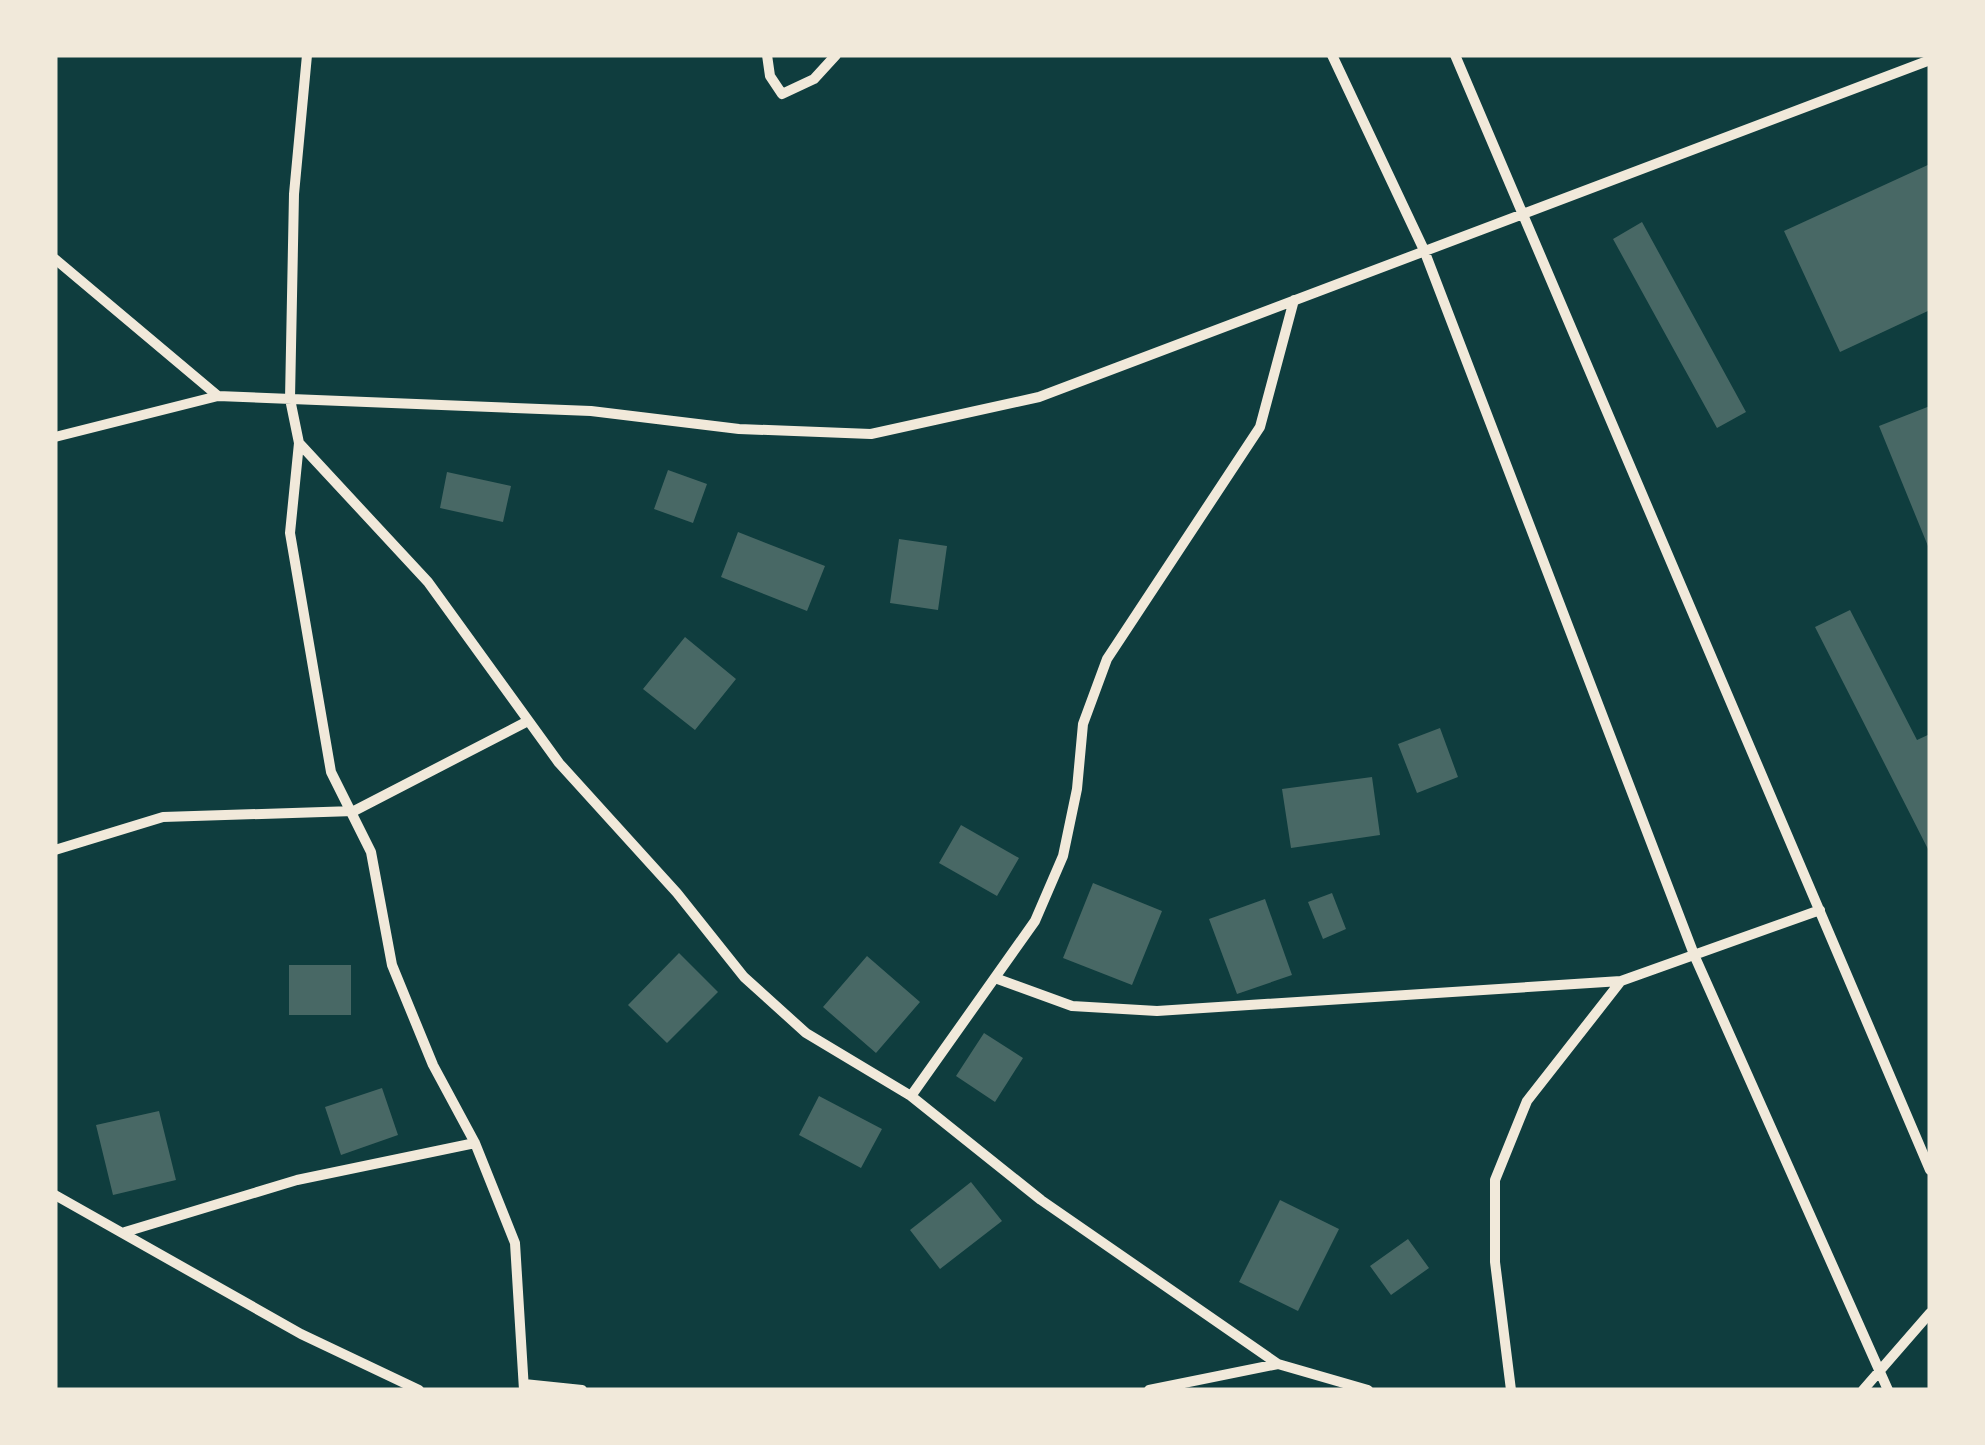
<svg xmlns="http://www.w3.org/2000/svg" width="1985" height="1445" viewBox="0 0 1985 1445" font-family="'Exo 2',sans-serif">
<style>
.building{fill:#486865}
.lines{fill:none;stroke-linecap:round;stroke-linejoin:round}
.minor{stroke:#f1e9da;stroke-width:10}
</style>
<rect width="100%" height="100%" fill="#0f3d3e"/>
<!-- building -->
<path class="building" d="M1930,164v146l-90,42 -56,-121z
M1642,222l104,190 -29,16 -104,-189z
M1930,406v145l-51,-125z
M668,470l39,14 -14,39 -39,-14z
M447,472l64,14 -8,36 -63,-14z
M738,532l87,34 -18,45 -86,-34z
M899,539l48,7 -9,64 -48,-7z
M1850,610l67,130 13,-6v119l-115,-226z
M685,637l51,42 -41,51 -52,-41z
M1440,728l18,49 -41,16 -19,-49z
M1372,777l8,58 -89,13 -9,-59z
M961,825l58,33 -22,38 -58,-33z
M1093,883l69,28 -30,74 -69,-27z
M1332,893l14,36 -23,10 -15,-37z
M1265,899l27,76 -55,19 -28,-75z
M679,953l39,39 -51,51 -39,-38z
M867,956l53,46 -44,51 -53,-46z
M289,965h62v50h-62z
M984,1033l39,25 -28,44 -39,-26z
M382,1088l16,47 -57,20 -16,-48z
M819,1096l63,33 -21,39 -62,-33z
M159,1111l17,69 -63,15 -17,-70z
M971,1182l31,39 -62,48 -30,-39z
M1280,1200l59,29 -41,82 -59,-29z
M1408,1239l21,29 -38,27 -21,-29z"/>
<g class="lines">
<!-- minor -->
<path class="minor" d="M307,55l-13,139 -4,205 9,44 129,139 131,181 118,130 67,84 62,56 105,63 130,104 237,164 90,26
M767,55l3,21 12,18 32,-15 22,-24
M1332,55l92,195 271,707 193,433
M1455,55l475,1115
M55,259l163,137
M55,437l163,-41 373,15 148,18 132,5 168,-37 891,-337
M299,443l-9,90 41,239 40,80 21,113 41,100 42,78 40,100 9,147
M55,850l108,-33 191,-6 174,-90
M995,978l77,28 85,5 464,-30 199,-71
M911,1096l124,-175 28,-65 14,-67 6,-65 24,-65 153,-232 34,-127
M55,1195l246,139 118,56
M125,1232l172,-52 178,-37
M524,1384l58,6
M1149,1390l129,-26
M1511,1390l-16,-128v-82l32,-79 94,-120
M1863,1390l67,-77"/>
</g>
<!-- border -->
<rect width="1985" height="1445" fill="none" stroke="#f1e9da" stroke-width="115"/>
</svg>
